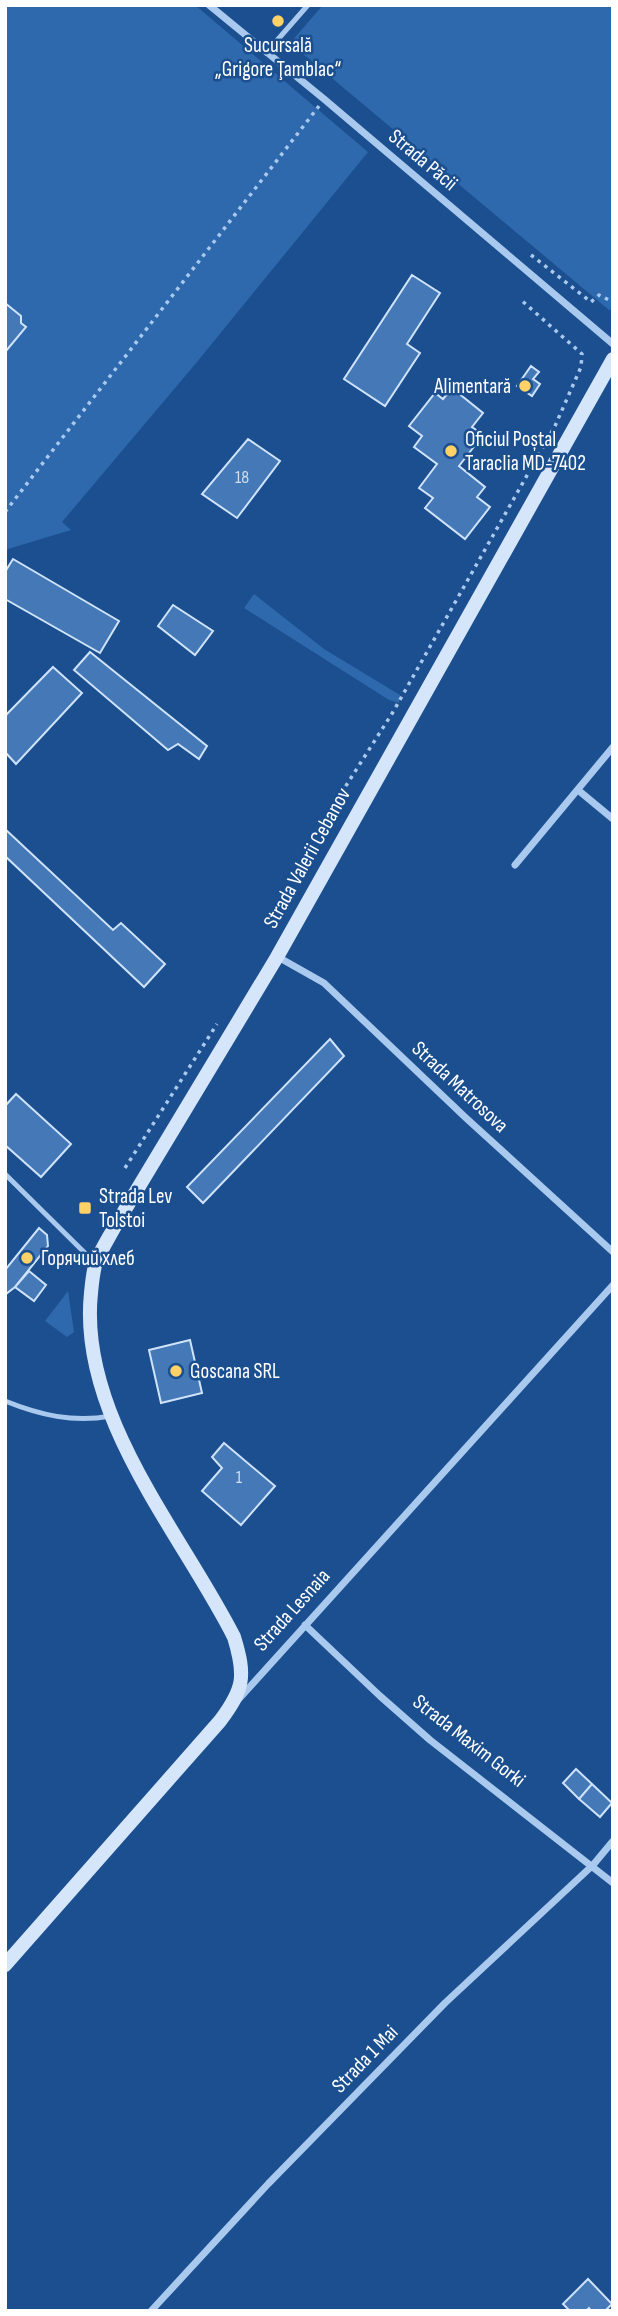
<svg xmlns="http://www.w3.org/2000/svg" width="618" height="2316" viewBox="0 0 618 2316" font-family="'Sofia Sans Condensed',sans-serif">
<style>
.green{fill:#2e69ad}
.building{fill:#4478b7;stroke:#cfe3fa;stroke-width:2}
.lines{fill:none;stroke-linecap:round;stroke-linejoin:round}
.path{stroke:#a9c9ee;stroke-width:3.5;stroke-dasharray:3.5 5;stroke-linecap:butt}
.lane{stroke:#a9c9ee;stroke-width:5}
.street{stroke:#a9c9ee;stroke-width:7}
.secondary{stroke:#d6e6fa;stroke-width:14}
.poi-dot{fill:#ffd166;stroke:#1b4f8f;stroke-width:2.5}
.labels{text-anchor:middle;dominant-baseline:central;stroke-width:5;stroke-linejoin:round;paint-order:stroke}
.number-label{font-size:18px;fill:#d0dded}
.poi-label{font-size:21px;fill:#fff;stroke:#1b4f8f;text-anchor:start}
.street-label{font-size:21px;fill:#fff;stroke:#1b4f8f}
</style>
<rect width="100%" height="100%" fill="#1b4f8f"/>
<!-- green -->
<path class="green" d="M5,5h190l173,147 -171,210 -135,160 9,8 -63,19 -3,5z
M323,5h290v304l-4,1 -319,-267z
M254,594l70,55 76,46 -1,8 -10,-3 -145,-92z
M68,1291l6,41 -7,5 -22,-16z"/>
<!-- building -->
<path class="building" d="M412,275l28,18 -33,51 13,9 -35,53 -41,-27z
M5,303l16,13v7l5,4 -20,24z
M531,366l8,6 -6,7 7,5 -8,12 -15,-10z
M452,388l31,25 -11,14 11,8 -24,31 26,21 -8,10 13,10 -25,32 -40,-31 8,-10 -14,-10 18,-24 -23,-17 8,-11 -13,-10 26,-33 8,6z
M248,439l32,22 -43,57 -35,-24z
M13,559l106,62 -19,32 -95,-54v-27z
M173,605l40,26 -18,24 -37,-29z
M90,652l117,94 -8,13 -21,-15 -10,6 -94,-80z
M53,667l29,26 -66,71 -11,-12v-36z
M5,829l108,101 8,-7 44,41 -21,23 -139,-131z
M330,1039l14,17 -141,147 -16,-16z
M16,1094l55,50 -30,33 -36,-32v-39z
M39,1228l8,7 1,11 -33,41 -9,7 -1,-24z
M29,1271l17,14 -12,16 -19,-14z
M190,1340l12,53 -41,10 -12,-53z
M224,1443l51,43 -34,39 -39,-34 20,-23 -10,-11z
M576,1769l16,15 -13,15 -16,-16z
M592,1784l20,19 -12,14 -21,-18z
M588,2279l24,25 -7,7h-14l-2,-3 -3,3h-16l-7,-7z"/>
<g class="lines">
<!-- path -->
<path class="path" d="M531,255l60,47 8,-7 14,7
M5,512l314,-406
M327,833l8,-30 58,-91 162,-286 26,-59 1,-13 -62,-55
M125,1168l92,-144"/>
<!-- lane -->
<path class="lane" d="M266,53l42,-48
M5,1174l90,89
M5,1401c35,14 68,22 106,15"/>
<!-- street -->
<path class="street" d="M209,5l115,94 289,245
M578,790l35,29
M515,865l98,-118
M278,957l46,26 142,135 147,134
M305,1625l75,71 50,44 183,143
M238,1700l375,-415
M151,2311l117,-127 177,-181 148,-138 20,-24"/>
<!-- secondary -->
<path class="secondary" d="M5,1965l215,-244c24,-32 26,-45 14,-84 -52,-103 -156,-221 -143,-344 1,-10 2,-22 5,-31 5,-12 12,-23 18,-34l163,-271 336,-598"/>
</g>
<!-- markers -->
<g class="poi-dot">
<circle cx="278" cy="21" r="7"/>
<circle cx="525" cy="386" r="7"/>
<circle cx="451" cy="451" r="7"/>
<rect x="78" y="1201" width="14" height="14" rx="3.5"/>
<circle cx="27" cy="1258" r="7"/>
<circle cx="176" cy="1371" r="7"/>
</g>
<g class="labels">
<!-- number labels -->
<g class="number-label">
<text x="242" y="477">18</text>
<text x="239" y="1477">1</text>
</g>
<!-- poi labels -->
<g class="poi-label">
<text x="278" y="45" text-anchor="middle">Sucursală<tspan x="278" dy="24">„Grigore Ţamblac“</tspan></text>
<text x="511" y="386" text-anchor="end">Alimentară</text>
<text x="465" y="439">Oficiul Poștal<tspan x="465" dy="24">Taraclia MD-7402</tspan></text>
<text x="99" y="1196">Strada Lev<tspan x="99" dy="24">Tolstoi</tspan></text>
<text x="41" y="1258">Горячий хлеб</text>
<text x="190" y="1371">Goscana SRL</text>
</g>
<!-- street labels -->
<g class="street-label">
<text transform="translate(423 160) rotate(40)">Strada Păcii</text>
<text transform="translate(307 858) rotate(-61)">Strada Valerii Cebanov</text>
<text transform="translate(460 1087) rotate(43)">Strada Matrosova</text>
<text transform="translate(292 1610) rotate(-48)">Strada Lesnaia</text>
<text transform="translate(469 1741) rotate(38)">Strada Maxim Gorki</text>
<text transform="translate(365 2059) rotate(-46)">Strada 1 Mai</text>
</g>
</g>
<!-- border -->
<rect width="618" height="2316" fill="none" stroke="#ffffff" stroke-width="14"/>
</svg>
